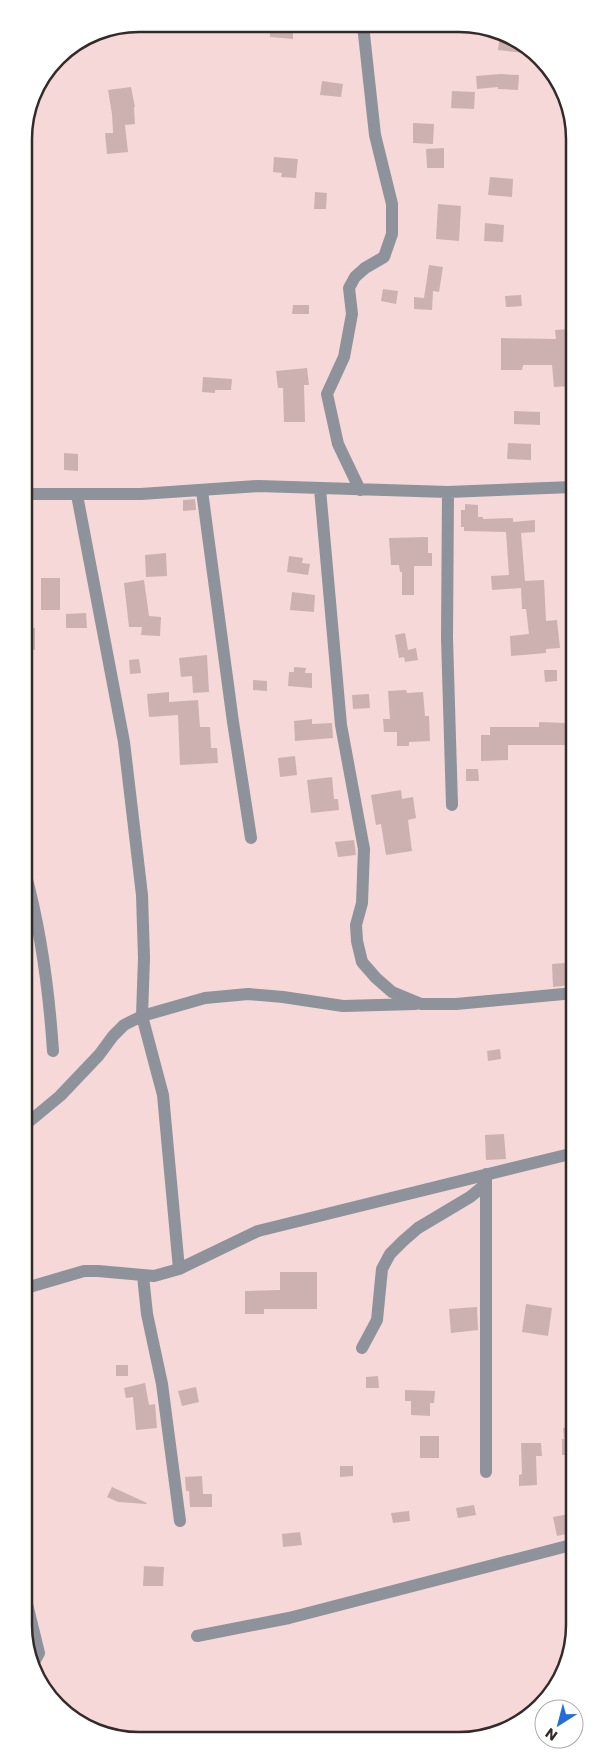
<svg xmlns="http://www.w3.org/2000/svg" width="599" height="1764" viewBox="0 0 599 1764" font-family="Poppins,sans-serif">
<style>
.building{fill:#cdb1b0}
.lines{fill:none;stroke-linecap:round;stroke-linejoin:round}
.minor{stroke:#8d929b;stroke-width:12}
.rim{fill:none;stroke:#352a2a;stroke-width:2.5}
</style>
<rect width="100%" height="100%" fill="#f5d8d7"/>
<!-- building -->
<path class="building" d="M270,25h23v14l-23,-2z
M500,35l34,18 -1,1 -35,-4z
M500,74l19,1 -1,15 -20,-1v-2l-21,2 -1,-13z
M322,81l21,3 -2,13 -21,-2z
M131,87l4,20h-1l1,17 -10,1 3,27 -21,2 -2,-21h8l-1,-19 -4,-24z
M452,91l23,1 -1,17 -23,-1z
M413,123l21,1 -1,20 -20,-1z
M444,148v20h-17l-1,-19z
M274,157l24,2 -2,19 -15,-1 1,-4 -9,-1z
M490,177l23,2 -1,18 -24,-2z
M315,192l12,1 -1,16h-12z
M438,204l23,2 -2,35 -23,-2z
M485,223l19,2 -1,17 -19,-1z
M429,265l14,2 -4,25 -6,-1 -1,19 -18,-1v-12l10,1z
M383,289l15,2 -2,13 -15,-3z
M521,295l1,11 -16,1 -1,-11z
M293,305h16v9h-17z
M569,329l2,26h-2l3,31 -18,1 -2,-22h-29l-1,5h-21v-32l55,1 -1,-9z
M307,368l2,17h-5l1,37h-21l-1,-34h-5l-2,-17z
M203,377l29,2 -1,11h-16v3l-13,-1z
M514,411l26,1v13l-26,-1z
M508,443l23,1v16l-24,-1z
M64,453l14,1v17l-14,-1z
M195,499l1,11 -13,1v-11z
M465,504l13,1v12h5v2l30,-1v4l22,-2v12l-14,1 4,48 19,-1 2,41 11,-1 3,28 -14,1v4l-35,3 -1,-20 19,-2 -3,-25h-4l-1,-21 -29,2 -1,-14 18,-1 -3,-43 -42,-1v-4h-3v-17h4z
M428,537v16h4v13h-18v29h-12v-23h-2l-1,-7h-8l-2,-27z
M166,553l1,23 -21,1 -1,-22z
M289,556l14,2 -1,5 8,1 -2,11 -21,-3z
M41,578h19v32h-19z
M144,580l5,36 12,1 -1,19 -19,-1 1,-8h-13l-5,-44z
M292,592l23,3 -1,17 -24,-2z
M86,613l1,15h-21v-14z
M25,628h10v22h-10z
M405,633l3,17 8,-2 2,12 -13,2 -1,-5 -5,1 -4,-23z
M207,655l2,37 -16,1 -1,-17 -11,1 -2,-19z
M139,659l2,14 -11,1 -1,-14z
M294,667l12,1 -1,5h7v15l-24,-2 1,-14h5z
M544,670h13v11l-12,1z
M253,680l14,1v10l-14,-1z
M406,690l1,3 16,-1 2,24h4l1,25 -21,1v4h-12v-14h-13l-1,-13h7l-2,-28z
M169,692v10l29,-2 2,27h10l1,21h6l1,15 -38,2 -2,-50 -29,2 -2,-23z
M369,694l1,14 -17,1 -1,-14z
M312,719v5l20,-1 1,15 -38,3 -1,-20z
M539,722l26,1v22h-57v15l-27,1v-26h9v-8h49z
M295,756l2,19 -17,2 -2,-19z
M466,769h12l1,12h-13z
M332,777l2,22h4l1,11 -28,3 -4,-33z
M401,790l1,9 11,-2 3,21 -8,2 4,31 -26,4 -5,-31 -5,1 -5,-30z
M354,840l2,15 -18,2 -3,-15z
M565,963v12h6v10l-18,2 -1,-23z
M500,1049l1,10 -13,2 -1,-10z
M504,1134l2,25 -20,1 -1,-25z
M280,1272h37v37h-53v5h-19v-23l35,-1z
M526,1304l26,4 -4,28 -26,-4z
M477,1307l1,23 -27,3 -2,-24z
M116,1365h12v11h-12z
M378,1376l1,12h-13v-11z
M145,1383l4,22 6,-1 2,24 -21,2 -3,-33 -7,1 -2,-10z
M196,1387l3,15 -17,4 -4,-15z
M405,1390l30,1 -1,12h-4v13l-19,-1v-14h-6z
M575,1427v28h-13v-16h2l-1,-11z
M420,1436h19v22h-19z
M521,1443h20l1,13h-6l1,29 -18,1v-11l3,-1z
M340,1466h13v10l-13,1z
M202,1476l1,18h9v13h-22l-1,-16h-3l-1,-14z
M112,1487l35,16 -1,1 -28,-2 -11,-5z
M474,1505l2,10 -18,3 -2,-10z
M409,1511l1,10 -17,2 -2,-10z
M575,1513v19l-18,4 -4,-19z
M300,1532l2,13 -19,2 -1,-13z
M144,1566l20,1 -1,19h-20z"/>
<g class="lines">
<!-- minor -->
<path class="minor" d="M320,489l21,236 23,124 -2,54 -6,22 1,16 5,21 14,16 16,14 29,12h35l118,-11
M360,490l-22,-46 -11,-50 17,-37 8,-43 -3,-26 6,-11 10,-9 19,-11 8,-23v-30l-17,-69 -12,-110
M202,491l31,231 18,116
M448,492l-1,146 5,167
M25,494h116l117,-8 190,6 125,-5
M77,495l47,247 18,153 2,63 -2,58 21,79 16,174
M574,608l-2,236 2,-1
M25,872c16,58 24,119 28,179
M25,1125l35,-29 39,-41 14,-19 11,-11 18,-9 63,-18 43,-4 35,3 60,9 73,-2
M143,1276l4,38 15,70 18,137
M26,1288l58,-17h14l56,5 25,-7 79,-38 316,-78
M362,1348l15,-28 5,-51 8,-15 13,-13 15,-13 52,-31 16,-13
M486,1472v-298
M26,1600l13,53 -5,9
M197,1636l92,-18 286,-74"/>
</g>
<!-- crop -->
<path d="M0 0H599V1764H0ZM139 32H459A107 107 0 0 1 566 139V1625A107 107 0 0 1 459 1732H139A107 107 0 0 1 32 1625V139A107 107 0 0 1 139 32Z" fill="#fff" fill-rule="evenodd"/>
<path class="rim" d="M139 32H459A107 107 0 0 1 566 139V1625A107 107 0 0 1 459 1732H139A107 107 0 0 1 32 1625V139A107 107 0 0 1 139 32Z"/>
<!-- north arrow -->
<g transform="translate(559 1724) rotate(216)"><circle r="24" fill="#ffffff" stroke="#aeaaaa"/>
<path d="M0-4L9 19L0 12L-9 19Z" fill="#276dd9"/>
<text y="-8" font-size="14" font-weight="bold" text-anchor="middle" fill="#352a2a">N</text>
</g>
</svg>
